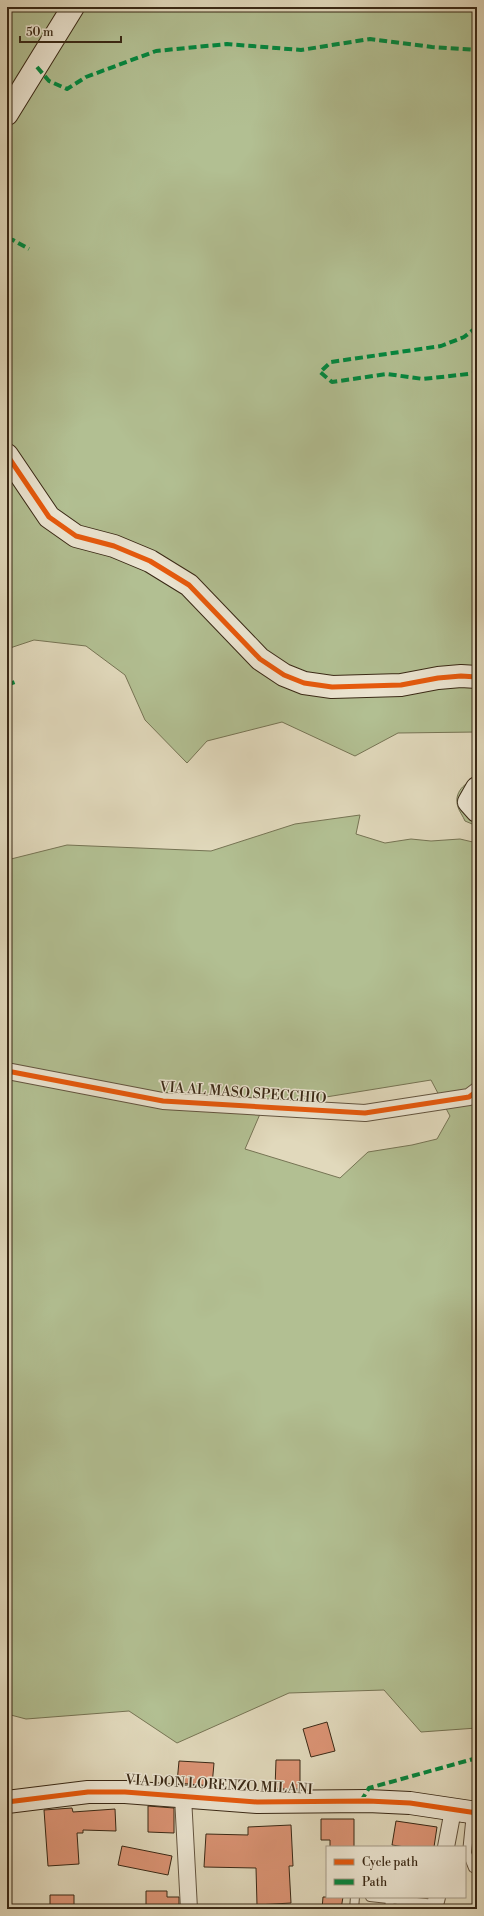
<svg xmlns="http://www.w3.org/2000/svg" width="484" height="1916" viewBox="0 0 484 1916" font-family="'Libre Bodoni',serif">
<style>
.green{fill:#b2bf92;stroke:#767454;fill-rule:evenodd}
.building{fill:#dc9475;stroke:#392815}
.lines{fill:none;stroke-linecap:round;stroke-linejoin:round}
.lane-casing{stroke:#63543f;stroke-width:10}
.street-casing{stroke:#63543f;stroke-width:18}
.secondary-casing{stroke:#392815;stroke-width:24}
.lane{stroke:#ece6d3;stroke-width:8}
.street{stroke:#ece6d3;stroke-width:16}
.secondary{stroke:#ece6d3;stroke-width:22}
.quiet{stroke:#00873e;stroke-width:4;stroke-dasharray:8 4;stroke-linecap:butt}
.cycleway-casing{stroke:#ece6d3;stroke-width:8}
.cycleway{stroke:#e8590c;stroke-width:5}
.labels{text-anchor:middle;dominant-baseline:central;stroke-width:3;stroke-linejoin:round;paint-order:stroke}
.street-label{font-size:14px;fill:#392815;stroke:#ece6d3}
</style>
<rect width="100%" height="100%" fill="#e1d9bc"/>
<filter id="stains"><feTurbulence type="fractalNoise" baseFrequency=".005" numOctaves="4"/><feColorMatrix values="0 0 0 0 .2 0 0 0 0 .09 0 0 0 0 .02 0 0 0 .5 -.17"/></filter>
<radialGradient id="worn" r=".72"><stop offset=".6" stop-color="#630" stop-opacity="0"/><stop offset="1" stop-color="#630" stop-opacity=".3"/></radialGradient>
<!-- green -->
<path class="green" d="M7,7h470v725l-79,1 -43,23 -73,-34 -75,19 -20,22 -42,-43 -20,-45 -39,-29 -52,-6 -27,9z
M477,780v46l-12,-5c-2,-5 -6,-10 -7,-14 -5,-14 7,-26 19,-27z
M360,815l-4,19 29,9 26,-4 20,2 29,-2 17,4v743l-4,14 4,3v125l-56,4 -37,-42 -95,3 -112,50 -48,-32 -103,8 -19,-5v-854l60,-15 144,6 84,-27zM431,1080l19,36 -13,23 -25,6 -44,7 -28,26 -95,-29 21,-49 56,3 4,-6z"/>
<!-- building -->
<path class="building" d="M327,1722l8,29 -24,6 -8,-28z
M276,1760h24v29h-25z
M179,1761l35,2 -2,23 -35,-3z
M148,1806l26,2v25l-26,-1z
M72,1808l1,4 42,-3 1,22 -33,-1v3h-6l2,31 -31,2 -4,-56z
M321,1819h33v28h-24v-7h-9z
M396,1821l41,6 -3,20h-29l-13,-2z
M291,1825l2,41h-4l2,37 -34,2 -1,-37 -52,-1 2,-33 42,1v-8z
M122,1846l50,10 -4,19 -50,-10z
M146,1891h21v6h12v12h-33z
M50,1895h24v14h-24z
M323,1897h20l-2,12h-19z"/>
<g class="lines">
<defs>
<path id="lane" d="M471,1813l-4,40 6,15h4
M370,1897l65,7
M354,1909l1,-12
M389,1909l1,-10"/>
<path id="street" d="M7,1071l156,30 202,12 104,-16 8,-6
M183,1797l6,112
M446,1847l7,-37
M434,1909l3,-12"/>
<path id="secondary" d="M7,114l66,-107
M7,455l42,62 27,19 38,10 36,15 39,24 71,74 24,16 20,8 28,4 69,-2 37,-7 23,-2 16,1
M477,788l-8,14 8,9
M7,1802l81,-10h37l132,10 111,-1 42,2 67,10"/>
</defs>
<!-- lane casing -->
<use href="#lane" class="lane-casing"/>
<!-- street casing -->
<use href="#street" class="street-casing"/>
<!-- secondary casing -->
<use href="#secondary" class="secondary-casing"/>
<!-- lane -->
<use href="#lane" class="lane"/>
<!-- street -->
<use href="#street" class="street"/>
<!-- secondary -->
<use href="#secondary" class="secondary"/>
<!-- quiet -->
<path class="quiet" d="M37,67l12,14 18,8 19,-12 70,-26 71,-7 74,6 69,-11 62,8 45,3
M7,239l6,1 16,9
M477,327l-13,10 -23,9 -110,16 -11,10 12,10 55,-8 36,5 54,-6
M7,685l8,-3
M361,1801l8,-13 108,-30"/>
<defs>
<path id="cycleway" d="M7,455l42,62 27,19 38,10 36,15 39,24 71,74 24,16 20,8 28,4 69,-2 37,-7 23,-2 16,1
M7,1071l156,30 202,12 104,-16 8,-6
M7,1802l81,-10h37l132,10 111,-1 42,2 67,10"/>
</defs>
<!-- cycleway casing -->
<use href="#cycleway" class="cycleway-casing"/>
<!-- cycleway -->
<use href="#cycleway" class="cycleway"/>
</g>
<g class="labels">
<!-- street labels -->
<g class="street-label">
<text transform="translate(243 1093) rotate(4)">VIA AL MASO SPECCHIO</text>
<text transform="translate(219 1785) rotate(3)">VIA DON LORENZO MILANI</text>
</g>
</g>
<!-- margin -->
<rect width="484" height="1916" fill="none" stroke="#e1d9bc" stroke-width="24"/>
<rect x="8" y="8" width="468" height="1900" fill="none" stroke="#392815" stroke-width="2"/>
<rect x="12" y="12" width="460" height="1892" fill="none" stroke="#392815"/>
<!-- legend -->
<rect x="326" y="1846" width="140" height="52" fill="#ece6d3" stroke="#a49a87"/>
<rect x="334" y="1859" width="20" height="6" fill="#e8590c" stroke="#a49a87"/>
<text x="362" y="1866" font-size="12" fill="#392815">Cycle path</text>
<rect x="334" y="1879" width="20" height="6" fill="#00873e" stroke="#a49a87"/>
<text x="362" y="1886" font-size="12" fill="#392815">Path</text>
<!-- scale -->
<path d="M20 36v6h101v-6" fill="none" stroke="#392815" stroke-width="2"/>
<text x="26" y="36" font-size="12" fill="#392815" stroke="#ece6d3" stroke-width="3" paint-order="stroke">50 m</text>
<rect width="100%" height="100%" filter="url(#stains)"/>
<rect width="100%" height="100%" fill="url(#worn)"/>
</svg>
